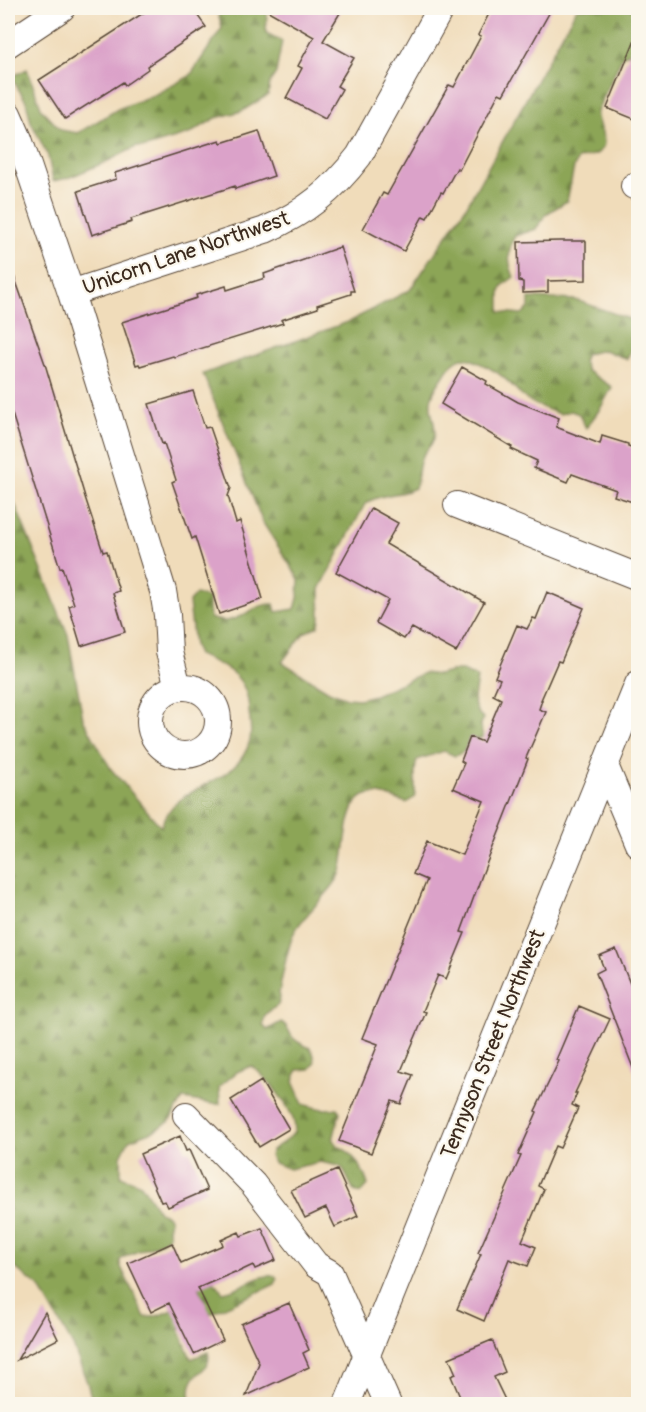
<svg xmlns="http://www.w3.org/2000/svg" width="646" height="1412" viewBox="0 0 646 1412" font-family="Pangolin,sans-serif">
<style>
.forest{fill:url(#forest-firs);stroke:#64683a;stroke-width:1.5}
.building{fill:#dba2c9}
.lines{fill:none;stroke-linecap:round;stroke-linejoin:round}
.minor-casing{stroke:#564535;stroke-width:28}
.minor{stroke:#fff;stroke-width:26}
.labels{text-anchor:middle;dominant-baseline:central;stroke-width:4.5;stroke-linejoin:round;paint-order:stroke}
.street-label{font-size:21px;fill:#3b2a1e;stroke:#fbf7ec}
</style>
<defs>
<pattern id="forest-firs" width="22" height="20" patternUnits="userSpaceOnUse" patternTransform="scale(1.5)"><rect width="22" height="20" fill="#8ca556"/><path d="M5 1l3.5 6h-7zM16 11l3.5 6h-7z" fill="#748747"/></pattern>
</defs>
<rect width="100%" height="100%" fill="#fbf7ec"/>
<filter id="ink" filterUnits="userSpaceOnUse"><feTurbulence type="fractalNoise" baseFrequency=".0167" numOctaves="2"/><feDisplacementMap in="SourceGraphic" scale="12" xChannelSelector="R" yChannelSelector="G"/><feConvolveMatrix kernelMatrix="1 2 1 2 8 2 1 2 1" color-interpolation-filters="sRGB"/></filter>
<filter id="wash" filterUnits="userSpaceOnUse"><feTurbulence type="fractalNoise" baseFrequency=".008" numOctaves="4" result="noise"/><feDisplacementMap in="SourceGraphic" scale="24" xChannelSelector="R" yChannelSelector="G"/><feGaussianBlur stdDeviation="1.35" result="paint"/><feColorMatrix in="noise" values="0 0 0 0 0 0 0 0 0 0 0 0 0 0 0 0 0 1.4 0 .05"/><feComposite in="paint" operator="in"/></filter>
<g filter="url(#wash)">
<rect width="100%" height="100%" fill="#f0dcba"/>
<!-- forest -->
<path class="forest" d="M217,8h50l-1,25 16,8 -6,32 -6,9 -2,13 -26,16 -26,7 -27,16 -43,13h-10l-30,15 -38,16 -15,3 -5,-25 -17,-34 -5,-21 -15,-24 16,-8 15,41 19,20 17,3 40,-24 38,-15 34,-18 32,-48z
M577,8h61v42l-1,3 -12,1 -3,3 -25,54c-3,14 18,33 -1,43 -5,2 -12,3 -18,5l-4,8 -7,34 -21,13 -10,15 -21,7c-8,13 -7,27 -1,41l-11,8 -3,7v20l22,2 7,-6v-10l47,2 62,22v13l-11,24 -23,-9 -18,4 -3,7 4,10 25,16 -12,22 -14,19 -7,-14 -8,-3 -11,3c-11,-4 -25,-8 -34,-15 -12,-10 -20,-23 -35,-30 -25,-13 -32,-19 -48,8 -5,7 -11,15 -12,24 -2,13 7,24 3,37 -2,8 -9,12 -12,19 -5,10 -3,21 -7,31 -15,8 -35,5 -50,16l-45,85v31l-2,6 -14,7 -22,29 47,29 18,7 12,1 16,-4 49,-22 14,2 17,-4h8l14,7c-2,17 -8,28 6,40l-3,8 3,11 -7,3 -6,-3 -5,14 -10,5 -11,-5 -27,9c-4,13 -1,24 -2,37l-9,6c-12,-5 -30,-14 -44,-6 -17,10 -16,57 -21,74 -4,17 -39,44 -47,62 -7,15 -11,42 -15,59l1,6 -2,7c-10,8 -13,5 -15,20l4,5 14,-8c8,4 7,10 12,16 12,12 20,3 22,25l-5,6 -12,1 -3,5 -1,9 9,20c11,4 22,7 34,4l3,4 -7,28c4,7 9,7 15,12 9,8 17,21 20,33l-7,8 -7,-2 -11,-22 -4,-3 -19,-4 -31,7 -15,-6 -4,-7 2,-6c6,-5 19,-11 22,-18 6,-16 -30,-59 -43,-66l-14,6 -18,15 1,17c-11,1 -25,-4 -37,-5l-14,23 -16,9 -24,9 -8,16v20l20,8 18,28 8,3 3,5 -2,9 1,6c-11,14 -35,14 -49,25v5l25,52c13,2 45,-14 56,-22l-6,-17 10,-19 10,24 8,9c20,-3 32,-18 52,-16l2,4 -2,4c-32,16 -65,28 -96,45l12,30 17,-7c4,16 -8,17 -15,28 -4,7 -3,17 -1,24h-99l-6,-22 -14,-36 -33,-58 -32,-26v-775l60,148 15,84 28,50 50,58c14,-47 76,-37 89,-87 2,-9 0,-19 -1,-28 -1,-37 -21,-44 -51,-57l-4,-9 -5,-44 7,-8 12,4 2,20c26,12 42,-16 64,-14l2,8 19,-3 3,-11 1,-19 -36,-56 -60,-149 145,-52 62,-32 56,-83z"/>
<g id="blocks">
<!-- building -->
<path class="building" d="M151,8h41l14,19 -59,39 1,3 -23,16 -2,-3 -58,37 -26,-39z
M263,8h80l-20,33 31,17 -17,28 5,3 -17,30 -39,-21 16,-30 -4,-2 16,-29z
M492,8h60l-49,87 -4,-2 -40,77 -2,-2 -14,25 -2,-1 -14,26 -4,-2 -19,35 -41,-22 20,-36 4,2 62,-110 5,2 27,-51 -3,-1z
M638,32h1v89l-32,-13z
M259,131l15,45 -39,13v-3l-104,33 1,3 -40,13 -14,-44 38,-12 -1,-6 105,-33 1,3z
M560,241h26v39l-38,1v11l-25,1v-11l-4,-1 -1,-39z
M340,247l14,44h-3v3l-34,11 1,3 -37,12 2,3 -109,34 -1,-1 -33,10 -1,-2 -3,1 -14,-43 75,-24 -1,-3 30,-9 1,4 38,-12 -1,-4z
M12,270l33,94 40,133 18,55 4,-1 12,40 -6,2 12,39 -44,14 -12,-40 5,-2 -12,-37 -2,1 -52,-167v-130z
M462,367l25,14 -1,3 32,18 41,16 -3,9 44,17 2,-8 26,8v2l6,2 -2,5 7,2v49l-25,-8 2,-6 -44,-16 -4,8 -34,-14 3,-7 -26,-12 1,-2 -71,-43z
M193,391l12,37 5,-1 21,61 -3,8 8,27 4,-2 23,78 -44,15 -24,-77 -3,2 -20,-57 4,-2 -12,-37 -2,1 -13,-40z
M371,508l27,15 -12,21 98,58 -28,50 -44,-24 -8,11 -28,-16 12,-23 -52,-28z
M547,592l37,16 -23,54 -3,-1 -17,39h1l-3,9 7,3 -20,46 2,1 -46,116 -21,57 4,1 -19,46 -8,-4 -15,36 3,1 -25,59 12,4 -12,29 -9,-3 -21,52 -32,-12 39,-97 -16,-6 65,-158 -14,-6 14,-33 35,14 22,-54 -31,-13 11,-25 -3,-2 9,-24 13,5 18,-43 -8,-4 7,-16 -5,-2 22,-52 10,4 6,-11 3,1z
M616,949l23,57v72h-2l-41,-105 8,-4 -5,-13z
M579,1006l31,13 -35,74h2l-5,12 6,3 -18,40 -5,-2 -17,40 6,3 -22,52 14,6 -8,19 -19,-7 -25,62 -27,-12 24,-55 -3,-1 43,-97 -3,-1 19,-43 -2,-1 24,-50 -3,-1z
M261,1081l28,48 -30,18 -28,-47z
M180,1136l6,15 3,-1 18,40 -39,17 -3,-6 -4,1 -21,-48z
M337,1170l21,46 -23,11 -9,-19 -21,10 -14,-28z
M262,1228l14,32 -21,9 -2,-4 -17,8 -1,-1 -37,16 25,52 -29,14 -25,-51 -18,9 -23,-49 44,-20 9,20 42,-18 -2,-5 18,-8 2,4z
M289,1303l20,47 -6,3 6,14 -63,29 13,-33 -18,-39z
M45,1312l13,27 -41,21z
M492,1340l13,32 -11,5 13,27h-44l-12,-28 5,-2 -7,-16z"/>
</g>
</g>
<g filter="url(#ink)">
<use href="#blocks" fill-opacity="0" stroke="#564535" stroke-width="1.5"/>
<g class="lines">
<defs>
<path id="minor" d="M8,44l54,-36
M8,114l11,25 52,154 92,298 4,24 2,37 9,35
M634,186l4,-1
M71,293l194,-63c40,-17 68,-40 94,-74l82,-148
M457,505l181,72
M150 721a34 34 0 1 1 68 0a34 34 0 1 1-68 0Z
M606,768l32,76
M186,1115l67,69 63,81 14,8 58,131
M347,1404l291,-720"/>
</defs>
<!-- minor casing -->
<use href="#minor" class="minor-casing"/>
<!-- minor -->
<use href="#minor" class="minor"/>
</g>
</g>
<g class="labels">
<!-- street labels -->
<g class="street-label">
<text transform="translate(186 253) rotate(-19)">Unicorn Lane Northwest</text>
<text transform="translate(493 1044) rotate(-68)">Tennyson Street Northwest</text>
</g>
</g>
<!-- margin -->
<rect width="646" height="1412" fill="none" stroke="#fbf7ec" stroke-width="30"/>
</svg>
